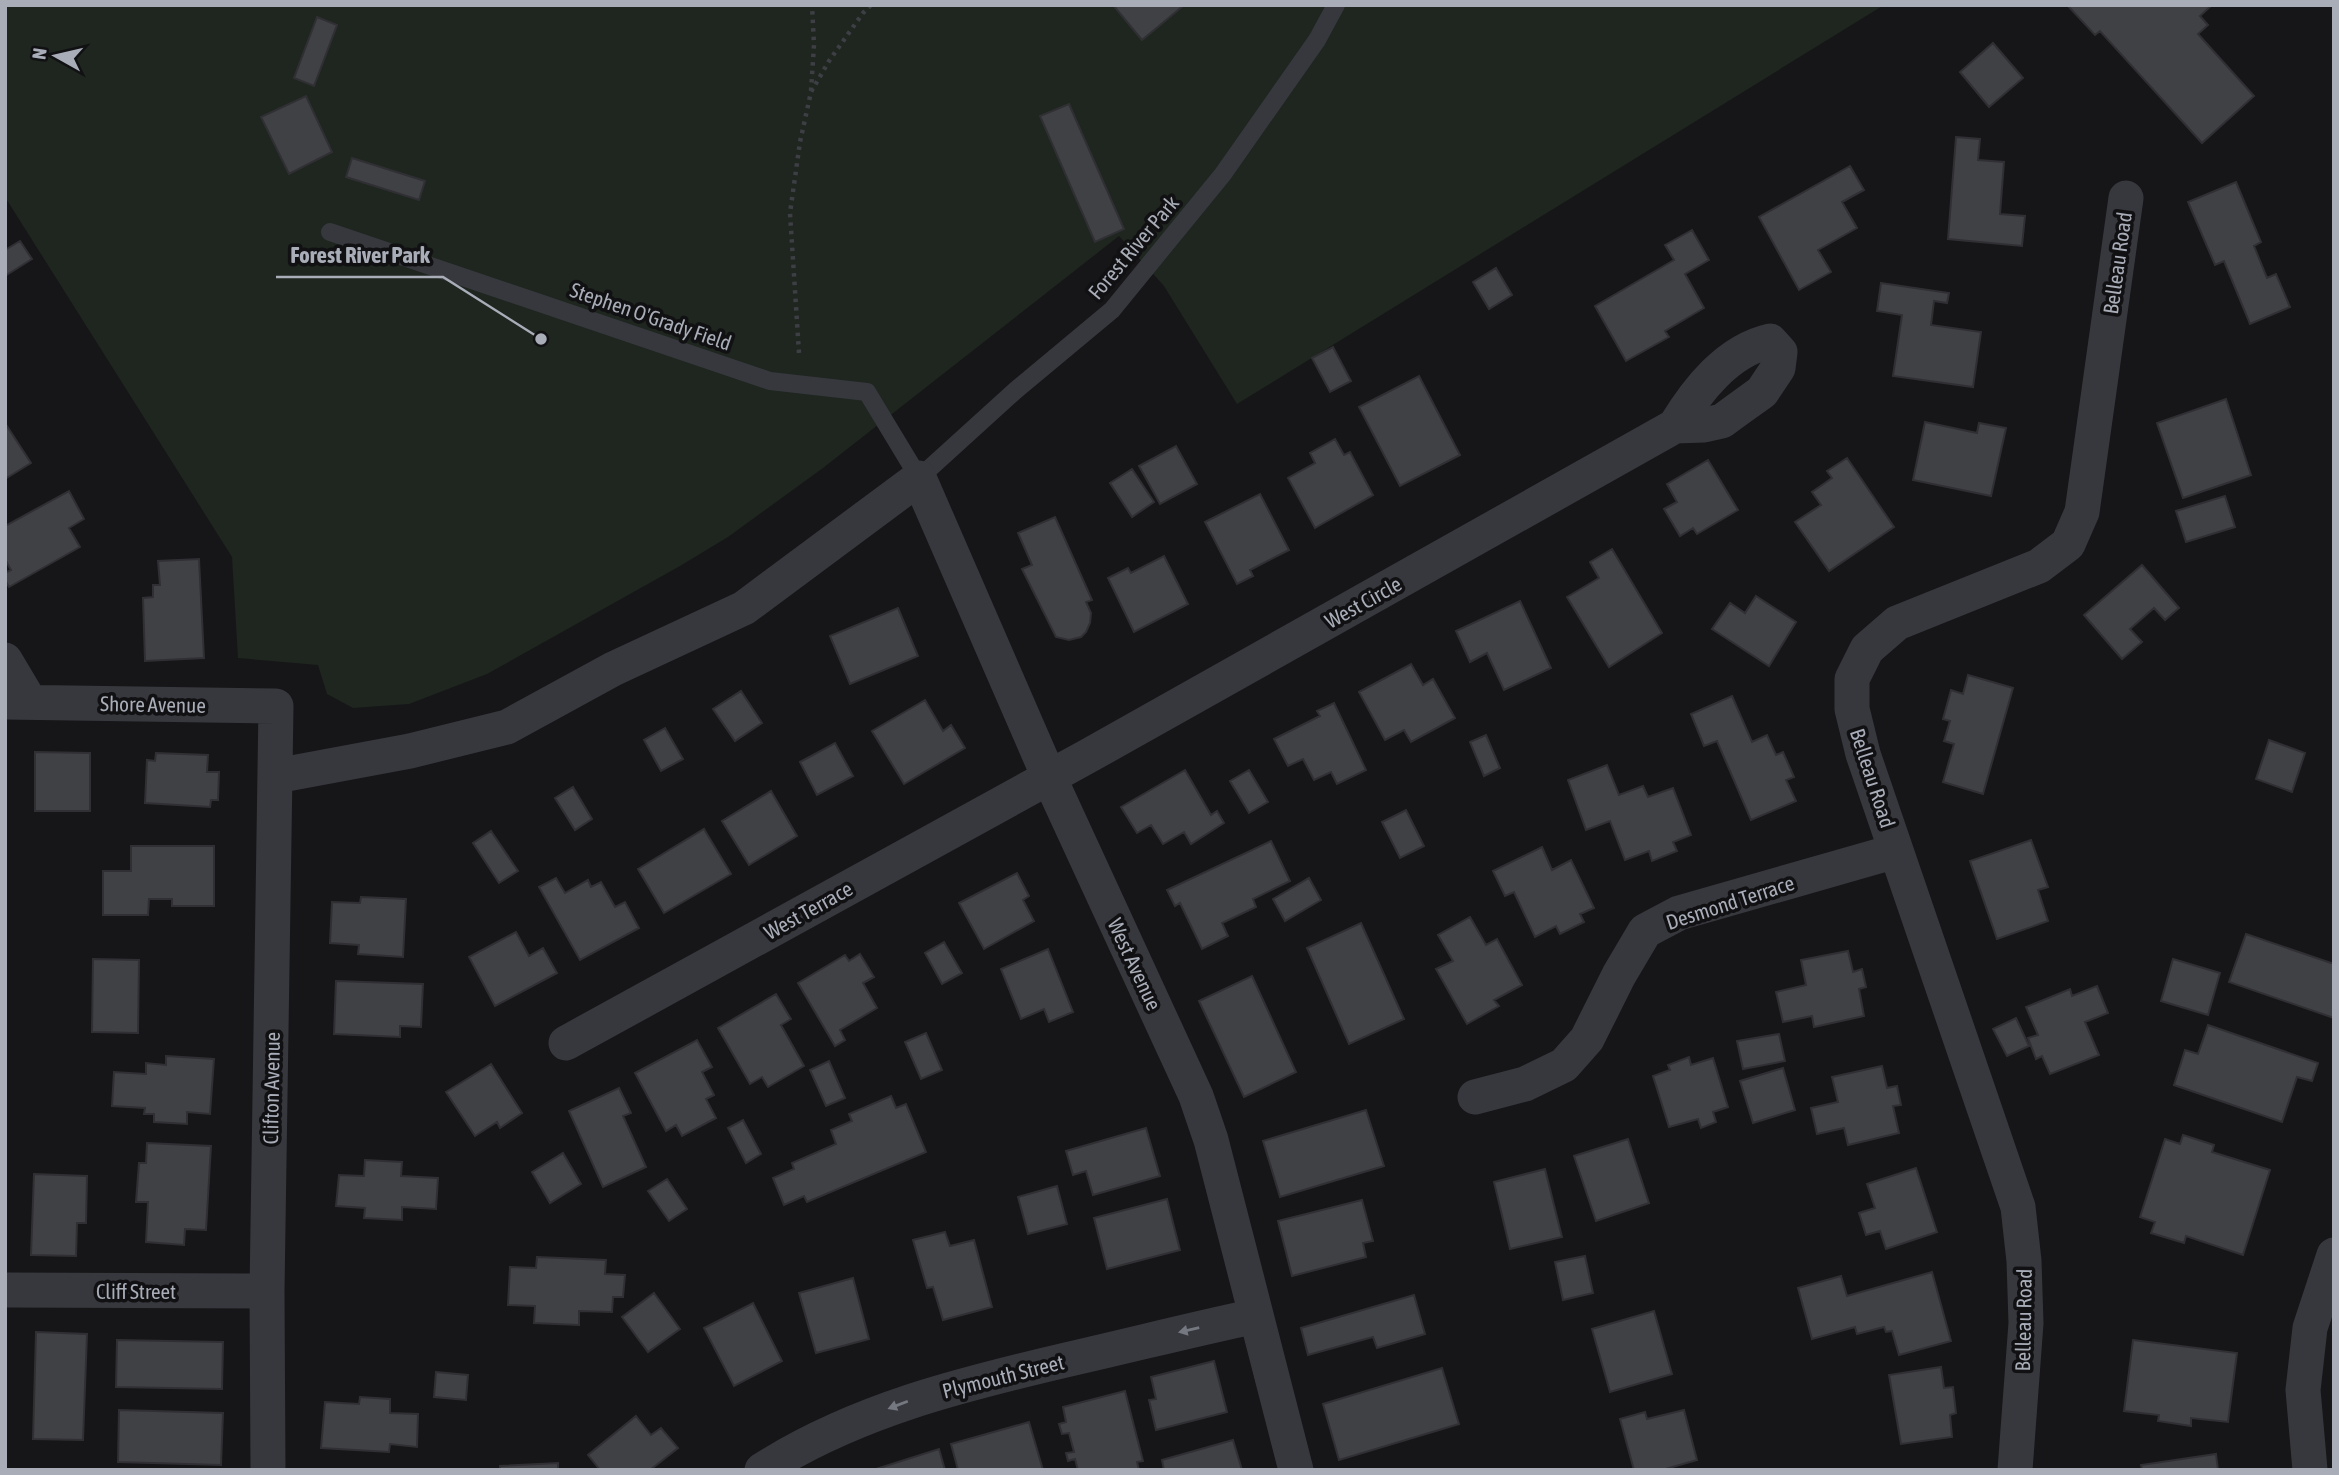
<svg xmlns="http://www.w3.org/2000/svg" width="2339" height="1475" viewBox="0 0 2339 1475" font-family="'Asap Condensed',sans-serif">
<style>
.green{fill:#1e261f}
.building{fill:#404145;stroke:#303034;stroke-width:2}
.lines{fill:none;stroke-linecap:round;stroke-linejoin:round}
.path{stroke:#3d3f44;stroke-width:4.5;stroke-dasharray:3.5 5;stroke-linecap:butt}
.lane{stroke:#37383d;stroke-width:18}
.street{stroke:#37383d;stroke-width:35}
.oneway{fill:#757881}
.labels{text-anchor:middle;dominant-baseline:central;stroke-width:7;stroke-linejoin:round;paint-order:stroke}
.street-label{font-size:21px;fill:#a8adb8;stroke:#111113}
.leader{fill:none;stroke:#a8adb8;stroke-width:2.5}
.callout-dot{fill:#a8adb8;stroke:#111113;stroke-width:2.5}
.callout-label{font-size:23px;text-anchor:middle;font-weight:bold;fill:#a8adb8;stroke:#111113;stroke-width:7;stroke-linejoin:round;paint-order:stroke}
</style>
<rect width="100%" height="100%" fill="#161618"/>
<!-- green -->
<path class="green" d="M5,5h1879l-647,399 -73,-118 -45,-50 -296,232 -95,69 -48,29 -193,108 -78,30 -56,4 -26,-14 -9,-29 -80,-7 -6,-101 -227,-360z"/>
<!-- building -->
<path class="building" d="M1113,5h69l1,1 -41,34z
M2067,5h145l-12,11 8,9 -10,9 56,62 -52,47 -102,-112 -5,4z
M317,17l20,8 -23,61 -20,-8z
M1993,43l30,35 -34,29 -29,-35z
M306,96l26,56 -43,22 -28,-57z
M1069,104l55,125 -29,13 -55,-126z
M1956,137l24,2 -2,21 26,2 -4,52 25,2 -3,30 -74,-7z
M352,158l73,23 -6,19 -73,-23z
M1850,166l14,24 -22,12 15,26 -39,22 13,22 -32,18 -40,-73z
M2236,182l25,60 -7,4 13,32 9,-4 14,33 -40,17 -26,-63 -9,4 -27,-63z
M1692,230l17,30 -24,14 19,34 -39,23 4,6 -43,24 -31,-55 79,-46 -9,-15z
M20,241l12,18 -27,17v-26z
M1496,268l16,27 -23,14 -16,-27z
M1881,283l68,10 -2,10 -13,-2 -3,24 50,7 -8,55 -80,-11 9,-61 -25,-4z
M1333,347l18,34 -21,11 -18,-34z
M1419,376l41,79 -60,31 -41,-79z
M2226,399l25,76 -68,23 -26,-75z
M1925,422l52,11 2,-10 27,5 -15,68 -78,-16z
M5,423l26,40 -26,16z
M1335,439l9,16 6,-3 23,43 -58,33 -27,-50 27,-15 -5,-10z
M1176,446l21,38 -37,20 -21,-38z
M1847,458l47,69 -65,44 -34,-49 26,-17 -9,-13 20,-14 -5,-7z
M1708,460l30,50 -41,24 -4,-6 -13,8 -16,-27 13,-7 -10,-18z
M1132,469l22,33 -22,15 -22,-34z
M69,491l15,28 -15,9 11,19 -71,40 -4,-7v-7l6,-3 -6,-11v-33z
M1260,494l29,56 -39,20 3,6 -16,8 -32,-62z
M2225,496l10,31 -49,15 -10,-31z
M1055,517l37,83 -6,2 5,11 -1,10 -4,9 -5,5 -12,3 -13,-3 -34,-68 10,-4 -14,-32z
M1612,549l50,84 -53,34 -42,-70 32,-19 -9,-16z
M1164,556l24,48 -54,28 -26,-54 20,-10 3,5z
M199,559l5,99 -59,3 -2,-63 10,-1v-12h7l-2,-24z
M2142,565l37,43 -14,12 -11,-12 -24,21 12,13 -20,17 -38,-44z
M1756,596l40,26 -27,44 -57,-37 18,-26 15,10z
M1520,601l31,67 -47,22 -17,-37 -17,9 -14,-31z
M898,608l20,48 -68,28 -20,-48z
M1411,664l12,21 10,-6 22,39 -44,24 -7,-12 -19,10 -26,-48z
M1968,675l45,13 -30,106 -40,-12 11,-38 -10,-3 6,-20 -7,-2 8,-29 12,4z
M741,691l21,32 -27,18 -22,-32z
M1732,696l20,46 15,-7 9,20 7,-3 11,25 -8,3 10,21 -45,19 -34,-79 -13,5 -13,-32z
M925,700l18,31 8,-6 14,23 -61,36 -32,-53z
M1334,703l32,67 -29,14 -6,-12 -17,8 -11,-21 -15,7 -14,-27 46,-23 -3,-5z
M665,728l18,31 -22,12 -17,-31z
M1486,735l14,33 -16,8 -14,-34z
M2269,740l36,13 -13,39 -36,-13z
M835,743l18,33 -36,19 -17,-33z
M35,752l55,1v58h-55z
M156,753l52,2 -1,17h12l-1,28h-7l-1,7 -65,-4 2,-43 8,1z
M1607,765l12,30 24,-9 5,11 25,-9 18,47 -18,7 4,9 -25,10 -3,-10 -24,9 -15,-39 -24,9 -18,-50z
M1185,770l26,45 6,-4 7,12 -33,21 -7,-12 -21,12 -12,-19 -14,8 -16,-26z
M1249,770l19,32 -19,11 -19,-32z
M573,787l19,32 -17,11 -20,-32z
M771,791l26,45 -48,29 -27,-44z
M1406,810l18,36 -24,12 -18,-36z
M704,829l27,45 -67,39 -26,-44z
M491,831l27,40 -19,12 -26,-40z
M2031,840l17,47 -10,3 10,31 -51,18 -27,-78z
M1271,841l19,40 -37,18 3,8 -34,16 6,13 -26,13 -22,-46 -5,3 -8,-16z
M131,846h83v60h-42v-7h-23l-1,16h-45v-44h28z
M1542,847l10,23 19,-10 23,48 -14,6 4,8 -24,12 -4,-8 -21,11 -21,-45 -9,4 -12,-25z
M1017,873l12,23 -6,4 11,21 -50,28 -25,-46z
M556,878l9,15 23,-13 3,7 10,-5 14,25 10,-5 14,26 -59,32 -41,-73z
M1309,878l12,22 -36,21 -12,-22z
M361,897l45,2 -3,58 -45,-3 1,-9 -29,-2 2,-41 28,1z
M1470,917l16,28 11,-6 25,46 -28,15 5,6 -32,18 -31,-55 17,-8 -15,-26z
M1361,923l43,96 -55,25 -42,-96z
M516,932l13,24 14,-8 14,25 -62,33 -26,-49z
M2246,934l88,30v54l-105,-36z
M944,942l18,31 -20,11 -17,-31z
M1048,949l25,63 -24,10 -5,-13 -23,10 -20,-50z
M1848,951l5,21 9,-3 4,18 -7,2 5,27 -50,11 -2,-11 -29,6 -7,-30 30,-7 -5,-25z
M860,954l14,23 -11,6 14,25 -37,22 5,10 -10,6 -37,-63 47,-28 4,6z
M93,959l46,1 -1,73 -46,-1z
M2173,959l47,14 -12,42 -47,-14z
M1252,976l44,96 -52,25 -45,-96z
M336,981l87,3 -2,43 -21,-1v11l-66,-3z
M2097,986l11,27 -23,9 14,33 -49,19 -8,-18 -6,3 -8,-21 10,-3 -12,-28 44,-18 2,7z
M776,994l15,25 -10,6 23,41 -36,21 -6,-10 -12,7 -32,-56z
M2016,1018l13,28 -22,10 -14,-27z
M2208,1025l110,38 -6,18 -15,-4 -15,45 -108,-37 11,-35 13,4z
M926,1033l16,37 -21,9 -16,-37z
M1779,1034l6,27 -42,8 -6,-28z
M697,1040l15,27 -10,5 12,23 -8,4 10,19 -34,18 -6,-11 -10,6 -31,-58z
M166,1056l48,3 -4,55 -23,-2v12l-33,-2v-8h-10l1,-6 -33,-2 2,-34 32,2v-11l20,2z
M1689,1057l2,8 22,-7 15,49 -15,5 3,10 -15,6 -3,-9 -29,8 -16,-51 17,-6 -2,-5z
M829,1061l16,37 -19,8 -16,-36z
M491,1064l31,49 -22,15 -3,-6 -22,14 -29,-44z
M1882,1066l5,22 10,-2 4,19 -8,1 6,27 -51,12 -4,-17 -27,6 -6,-26 27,-6 -6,-25z
M1783,1068l12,42 -42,13 -13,-42z
M619,1088l12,25 -8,3 23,51 -43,20 -34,-76z
M891,1096l5,12 10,-4 20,48 -119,50 -3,-6 -20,9 -11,-27 21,-9 -2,-6 44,-19 -5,-14 21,-9 -3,-7z
M1366,1110l18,56 -104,31 -17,-56z
M743,1120l18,34 -15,9 -18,-35z
M1146,1128l14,48 -67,19 -7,-24 -13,4 -7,-24z
M2183,1135l31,10 -2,7 58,18 -27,85 -57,-19 -2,7 -33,-10 4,-11 -15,-5 25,-78 15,5z
M1628,1139l21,64 -53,18 -22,-65z
M147,1143l64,3 -5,84 -21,-1 -1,16 -38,-3 2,-40h-12l3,-39h7z
M563,1153l18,31 -31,19 -18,-31z
M365,1160l37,2 -1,14 37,2 -2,31 -34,-2v13l-38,-2 1,-10 -29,-2 3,-31 25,1z
M1916,1168l21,64 -51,17 -6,-18 -14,4 -7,-22 16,-5 -8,-24z
M1545,1169l17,68 -52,12 -16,-67z
M34,1174l53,2 -1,47h-9l-1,33 -45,-1z
M667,1179l20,30 -18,12 -21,-30z
M1057,1186l10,38 -39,10 -10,-37z
M1167,1199l13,51 -73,19 -13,-51z
M1362,1200l11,41 -10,2 3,14 -74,19 -14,-55z
M945,1232l5,14 24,-6 18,67 -49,13 -10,-33 -6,1 -14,-48z
M1585,1256l8,37 -30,7 -8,-38z
M537,1257l69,3 -1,14 20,1 -2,22h-10l-1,15 -33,-1v14l-45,-2 1,-17 -27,-1 2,-38 26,1z
M1932,1272l19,69 -52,14 -7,-24 -6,1 -2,-5 -27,7 -2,-7 -43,12 -14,-51 43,-12 6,20z
M853,1278l16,61 -53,14 -17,-60z
M654,1293l26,36 -32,23 -26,-35z
M1414,1295l11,39 -48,14 -4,-11 -65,18 -7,-27z
M753,1303l29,58 -48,25 -30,-58z
M1654,1311l18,63 -62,18 -18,-63z
M36,1332l51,2 -4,106 -50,-1z
M117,1340l106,2 -1,47 -106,-2z
M2133,1340l104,13 -9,69 -37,-4v8l-33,-5 1,-6 -35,-4z
M1214,1361l13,51 -71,18 -7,-30 7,-1 -5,-22z
M1941,1367l3,21 9,-1 3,26 -6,2 2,22 -51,7 -12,-69z
M1442,1368l17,56 -120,36 -16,-56z
M436,1372l32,3 -2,25 -32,-3z
M1125,1391l18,70 -6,1 2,8h-61l-3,-11 -7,2 -2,-8 8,-1 -5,-19 -7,1 -3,-10 7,-2 -3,-15z
M360,1397l30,2v14l28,1 -1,33 -27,-3 -1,8 -68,-4 4,-46 34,2z
M119,1410l104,3 -2,52 -103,-3z
M1684,1410l13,50 -35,10h-28l-14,-51 25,-7 2,7z
M636,1416l15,19 10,-7 17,20 -28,22h-50l-12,-15z
M1029,1422l14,48h-85l-7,-26z
M1233,1440l9,30h-78l-2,-10z
M939,1449l6,21h-72z
M2216,1454l2,16h-76l-1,-5z
M558,1463v7h-58v-4z"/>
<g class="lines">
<!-- path -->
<path class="path" d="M811,91l3,-46 -2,-40
M799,353l-9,-140 10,-71 11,-50 18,-31 34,-48 8,-8"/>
<!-- lane -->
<path class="lane" d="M330,232l440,149 97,11 52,86 97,-88 96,-80 111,-136 94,-134 19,-35"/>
<!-- street -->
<path class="street" d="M5,660l25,42
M5,702l271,4 -9,585 1,179
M276,776l134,-25 97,-24 106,-58 131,-61 175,-130 130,299 147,319 15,44 85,330
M566,1043l522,-287 587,-330 29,-1 18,-4 15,-11 25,-18 16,-24 2,-16 -10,-11c-43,10 -73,49 -95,85
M1475,1097l50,-13 39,-19 23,-26 32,-64 26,-44 34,-18 217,-62
M5,1290l262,1
M762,1470c94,-60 201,-86 308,-111 62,-14 124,-30 186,-43
M2015,1470l11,-147 -2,-62 -6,-54 -155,-453 -11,-45v-30l15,-30 30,-26 142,-57 29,-22 14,-32 44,-314
M2310,1470l-7,-80 7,-62 24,-73"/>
</g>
<!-- one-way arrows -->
<defs><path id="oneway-solid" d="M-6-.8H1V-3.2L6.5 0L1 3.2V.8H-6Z" transform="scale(1.75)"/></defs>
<g class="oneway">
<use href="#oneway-solid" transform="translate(1189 1330) rotate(167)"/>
<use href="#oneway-solid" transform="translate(898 1405) rotate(159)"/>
</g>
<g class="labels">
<!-- street labels -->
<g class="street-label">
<text transform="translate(1133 247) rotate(-50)">Forest River Park</text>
<text transform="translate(2117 263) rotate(-82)">Belleau Road</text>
<text transform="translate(651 316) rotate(19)">Stephen O'Grady Field</text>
<text transform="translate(1363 602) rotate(-29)">West Circle</text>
<text transform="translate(153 704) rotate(1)">Shore Avenue</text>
<text transform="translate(1873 778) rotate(72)">Belleau Road</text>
<text transform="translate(1730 902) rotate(-18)">Desmond Terrace</text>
<text transform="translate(808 910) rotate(-29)">West Terrace</text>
<text transform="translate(1135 964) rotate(65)">West Avenue</text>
<text transform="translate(271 1088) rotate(-89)">Clifton Avenue</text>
<text x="136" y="1291">Cliff Street</text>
<text transform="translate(2023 1320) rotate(-89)">Belleau Road</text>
<text transform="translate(1003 1376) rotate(-14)">Plymouth Street</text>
</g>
</g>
<!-- callouts -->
<path class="leader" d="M541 339L443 277H276"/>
<circle class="callout-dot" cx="541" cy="339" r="7"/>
<g class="callout-label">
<text x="360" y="263">Forest River Park</text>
</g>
<!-- border -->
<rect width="2339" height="1475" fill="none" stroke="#a8adb8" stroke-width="14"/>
<!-- north arrow -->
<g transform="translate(56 56) rotate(278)" stroke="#111113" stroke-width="5" paint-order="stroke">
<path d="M0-5L12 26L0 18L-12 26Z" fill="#a8adb8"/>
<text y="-10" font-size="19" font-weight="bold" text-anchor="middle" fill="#a8adb8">N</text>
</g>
</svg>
